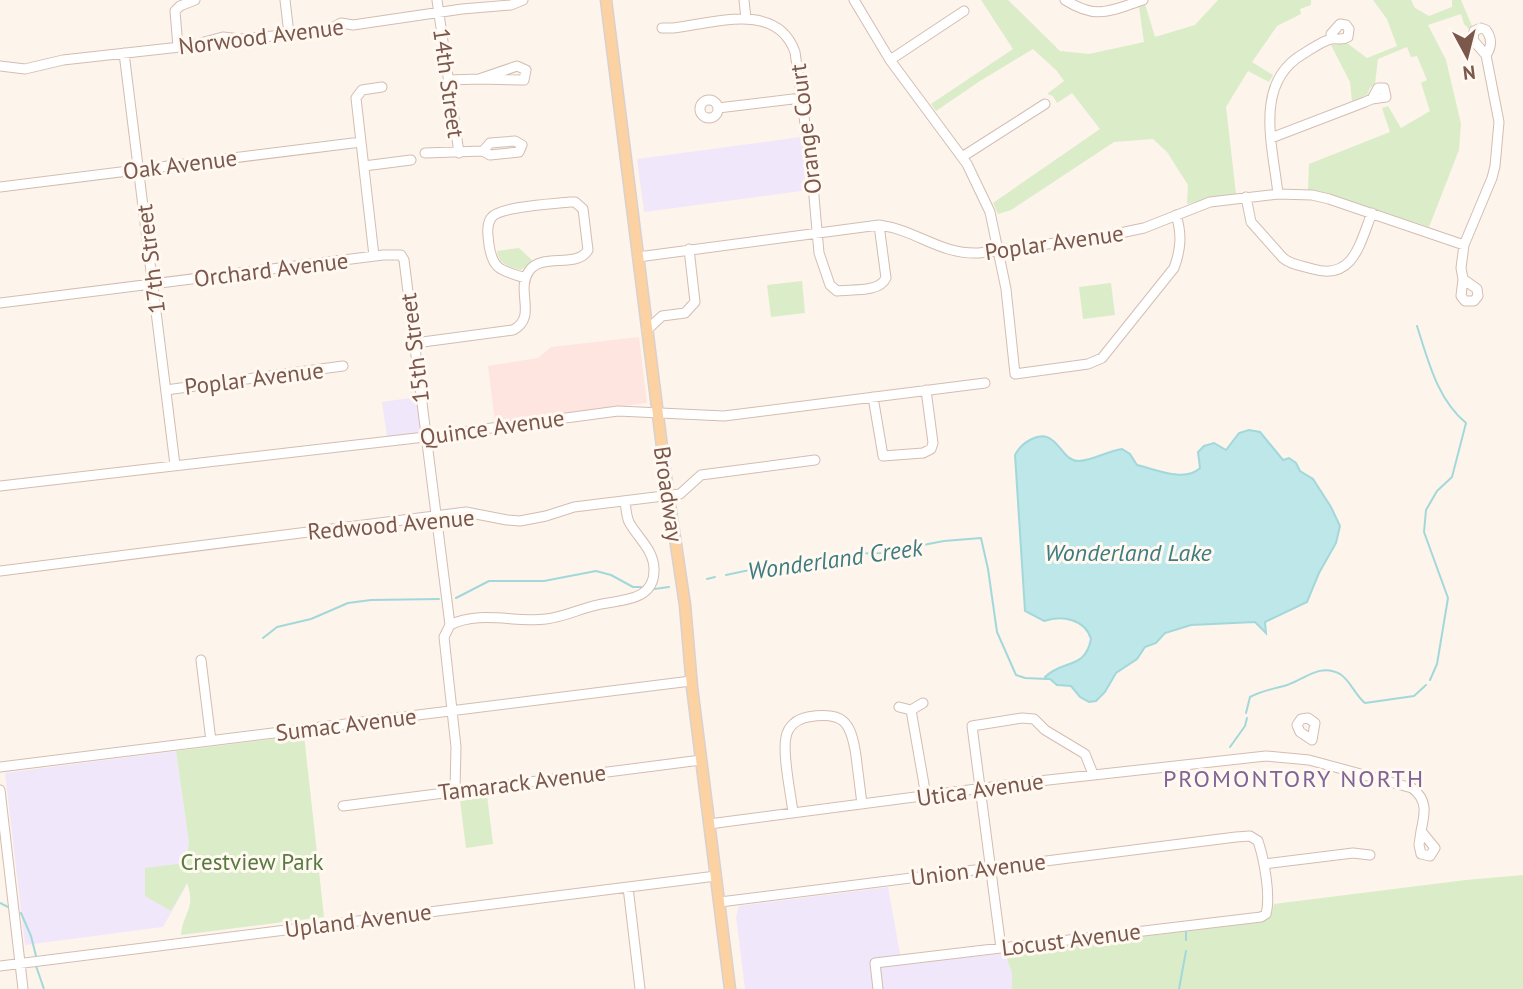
<svg xmlns="http://www.w3.org/2000/svg" width="1523" height="989" viewBox="0 0 1523 989" font-family="'PT Sans',sans-serif">
<style>
.commercial{fill:#fee5df}
.education{fill:#f1e7fa}
.green{fill:#daedc8}
.water{fill:#bde7e9;stroke:#a3d8db;stroke-width:2}
.lines{fill:none;stroke-linecap:round;stroke-linejoin:round}
.stream{stroke:#a3d8db;stroke-width:2}
.minor-casing{stroke:#d3bdb2;stroke-width:11}
.major-casing{stroke:#dad0cd;stroke-width:13}
.minor{stroke:#fff;stroke-width:9}
.major{stroke:#fdd2a2;stroke-width:10}
.labels{text-anchor:middle;dominant-baseline:central;stroke-width:6;stroke-linejoin:round;paint-order:stroke}
.street-label{font-size:23px;fill:#7b574c;stroke:#fff9f2}
.park-label{font-size:23px;fill:#587a40;stroke:#fff9f2}
.water-label{font-size:24px;font-style:italic;fill:#3e7c7f;stroke:#fff9f2}
.neighbourhood-label{font-size:24px;letter-spacing:2px;fill:#806496;stroke:#fff9f2}
</style>
<rect width="100%" height="100%" fill="#fdf4eb"/>
<!-- commercial -->
<path class="commercial" d="M639,337l8,66 -152,19 -7,-56 50,-8 13,-11z"/>
<!-- education -->
<path class="education" d="M801,137l7,53 -164,22 -7,-53z
M417,397l5,32 -1,3 -34,5 -5,-35z
M176,751l13,92 -5,20 2,23 -23,41 -138,18 -20,-172z
M888,887l14,78 103,-12 7,20v16h-267l-9,-72 3,-11z"/>
<!-- green -->
<path class="green" d="M981,0h27l52,51 29,3 55,-12 -5,-35 6,-3 10,33 40,-12 23,-25h93v5l-11,4 1,5 -24,12 -25,36 21,13 -4,7 -21,-11 -22,36 10,87 -49,10 1,-19 -21,-33 -14,-13 -39,3 -103,68 -13,4 -5,-11 107,-74 -28,-36 -15,10 -4,-7 -6,-2 17,-13 -7,-10 -24,-22 -53,32 -44,30 -5,-7 82,-55z
M1373,0h38l4,8 14,8 23,-9v-7h9l11,26 -3,3 -5,-5 -3,-10 -33,11 18,35 15,64 -2,26 -30,77 -90,-30 -31,-6 1,-27 81,-32 -8,-24 6,-2 13,22 29,-17 -9,-28 6,-3 -10,-24 -6,1 -4,-10 -29,12 -3,25 -5,4 -3,7 -15,6 -2,-19 -19,-37 16,-2 20,15 30,-12 -10,-27z
M519,248l14,13 -12,9c-12,-4 -22,-5 -24,-19z
M802,281l3,32 -34,4 -4,-32z
M1111,283l4,32 -32,4 -4,-32z
M304,735l20,182 -143,18c3,-25 15,-26 6,-52l-16,28 -26,-15v-28l40,-5 4,-20 -13,-92z
M487,795l6,49 -27,4 -6,-47 2,-3z
M1523,875v114h-511v-16l-7,-20 257,-31 9,-6 3,-12 192,-24z"/>
<!-- water -->
<path class="water" d="M1249,430l11,2 23,28 6,-2 7,5 4,8 13,8 18,28 9,19 -4,17 -17,30 -12,29 -42,20 1,11 -11,-11 -64,3 -26,8 -9,10 -11,4 -8,12 -21,14 -11,19 -9,9 -7,1 -9,-5 -9,-11 -14,-1 -7,-6h-3l-2,-2c18,-18 40,-7 46,-38 -6,-20 -29,-24 -47,-18l-19,-10 -10,-156c6,-12 25,-25 37,-15 10,7 13,20 26,21 14,0 29,-10 44,-12l8,5 7,11c18,4 48,18 63,3l-2,-16 6,-6 10,-3 12,7 13,-17z"/>
<g class="lines">
<!-- stream -->
<path class="stream" d="M1417,326c11,34 20,73 49,97l-14,54 -15,14 -11,19 -2,22 24,66 -11,66 -7,16
M726,575l33,-7 17,2 16,-4 18,1 29,-13 42,-1 63,-12 37,-3 7,31 9,63 19,43 9,3 22,1
M707,579l8,-2
M654,589l15,-2
M456,598l33,-17h55l52,-10 15,4 22,12h8
M263,638l14,-11 34,-8 37,-16 23,-3 68,-1
M1246,713l4,-16c13,-7 24,-8 37,-12 18,-6 33,-22 53,-11 10,6 15,21 25,29l49,-7 12,-11
M1230,747l15,-21 2,-8
M0,903l8,4
M21,913l10,23 5,20
M1186,932v8
M36,966l8,23
M1179,989l7,-38"/>
<defs>
<path id="minor" d="M285,0l4,34
M437,0l22,153
M744,0l2,19
M854,0l36,60 77,104 23,48 16,77 9,85 73,-10 14,-6 72,-90c7,-19 8,-34 2,-53
M1065,0c32,20 44,11 78,0
M662,28h11c41,-5 104,-27 122,24l17,122 7,79 11,32 7,6c14,-2 42,2 49,-13l-7,-53
M1481,28l5,2c6,8 6,17 0,25l-13,-15 1,-9z
M178,47l-3,-36 5,-5 15,-6
M124,53l51,412
M890,60l74,-49
M0,66l25,3 38,-9 126,-14 34,-9 17,2 86,-8 15,-8 12,2 109,-16 49,-4 12,-5
M517,66l9,4 -2,10 -45,-1z
M449,80l30,-1
M700 109a9 9 0 1 1 18 0a9 9 0 1 1-18 0Z
M718,108l83,-10
M1271,138l94,-36 7,-3 6,-11h6l2,9 -14,2
M515,141l7,4 -3,7 -29,3 -7,-4 7,-8z
M425,153l58,-2
M962,157l83,-53
M364,166l47,-6
M0,187l361,-45
M1278,194c-5,-47 -25,-111 25,-140 8,-5 21,-14 29,-15 7,-1 9,2 16,-2l1,-8 -3,-4 -6,-1 -9,10 1,5
M1246,197l5,25 32,36c8,7 20,8 30,11 41,12 47,-27 59,-56
M374,256l-18,-158 6,-8 20,-3
M638,257l241,-32c38,5 61,30 100,28l122,-16 43,-9 66,-26 68,-8 34,1 17,4 135,46
M1463,279l14,10 1,7 -4,5h-9l-4,-5 2,-17 -2,-11 3,-23 28,-67 3,-12 4,-44 -13,-67
M0,303l383,-48h18l3,5 46,365 -6,12 12,110 -1,43
M647,330l15,-14 23,-3 10,-11 -6,-53
M415,343l98,-13c25,-13 2,-39 16,-59 13,-19 48,-2 59,-21l-5,-41 -8,-7h-5c-16,2 -71,4 -79,16 -5,8 -3,18 -2,27 4,26 13,25 36,33
M166,390l177,-24
M873,397l10,59 40,-3 8,-4 2,-6 -7,-53
M0,486l425,-49 193,-26 106,5 261,-33
M0,571l466,-59 41,8 13,1 26,-5 28,-9 106,-13 21,-19 114,-15
M450,625c29,-15 66,-2 96,-6 17,-2 31,-9 47,-13 23,-7 62,-2 61,-37 0,-19 -17,-32 -25,-47 -3,-7 -3,-14 -4,-21
M201,660l10,81
M923,703l-12,7 15,86
M899,707l12,3
M1308,718l7,5 -3,17 -12,-8 -3,-7 4,-6z
M0,767l691,-86
M0,790l23,199
M343,806l358,-46
M793,813c-2,-19 -11,-59 -7,-76 2,-11 11,-18 22,-20 36,-6 43,5 48,39 2,16 4,32 6,48
M709,824l321,-42 236,-26 43,4 103,28c16,12 13,25 9,43
M1421,831l14,17 -5,8 -9,-2 -2,-9z
M1264,864l89,-11 17,2
M628,887l12,102
M720,902l516,-65 14,-1 8,5c6,18 13,55 8,73l-5,3 -386,46 3,26
M1001,948l-29,-222 50,-8 12,1 11,11 40,24 8,20
M0,966l716,-90"/>
<path id="major" d="M606,0l59,471 20,134 7,82 38,302"/>
</defs>
<!-- minor casing -->
<use href="#minor" class="minor-casing"/>
<!-- major casing -->
<use href="#major" class="major-casing"/>
<!-- minor -->
<use href="#minor" class="minor"/>
<!-- major -->
<use href="#major" class="major"/>
</g>
<g class="labels">
<!-- street labels -->
<g class="street-label">
<text transform="translate(261 36) rotate(-7)">Norwood Avenue</text>
<text transform="translate(449 83) rotate(82)">14th Street</text>
<text transform="translate(805 129) rotate(-97)">Orange Court</text>
<text transform="translate(180 164) rotate(-7)">Oak Avenue</text>
<text transform="translate(1054 242) rotate(-8)">Poplar Avenue</text>
<text transform="translate(150 259) rotate(-97)">17th Street</text>
<text transform="translate(271 269) rotate(-7)">Orchard Avenue</text>
<text transform="translate(414 348) rotate(-97)">15th Street</text>
<text transform="translate(254 378) rotate(-7)">Poplar Avenue</text>
<text transform="translate(492 427) rotate(-8)">Quince Avenue</text>
<text transform="translate(669 494) rotate(82)">Broadway</text>
<text transform="translate(391 524) rotate(-5)">Redwood Avenue</text>
<text transform="translate(346 724) rotate(-7)">Sumac Avenue</text>
<text transform="translate(522 782) rotate(-7)">Tamarack Avenue</text>
<text transform="translate(980 789) rotate(-8)">Utica Avenue</text>
<text transform="translate(978 869) rotate(-7)">Union Avenue</text>
<text transform="translate(358 920) rotate(-7)">Upland Avenue</text>
<text transform="translate(1071 939) rotate(-7)">Locust Avenue</text>
</g>
<!-- park labels -->
<g class="park-label">
<text x="252" y="861">Crestview Park</text>
</g>
<!-- water labels -->
<g class="water-label">
<text x="1128" y="552">Wonderland Lake</text>
<text transform="translate(835 559) rotate(-8)">Wonderland Creek</text>
</g>
<!-- neighbourhood labels -->
<g class="neighbourhood-label">
<text x="1294" y="778">PROMONTORY NORTH</text>
</g>
</g>
<!-- north arrow -->
<g transform="translate(1467 56) rotate(173)" stroke="#fff9f2" stroke-width="5" paint-order="stroke">
<path d="M0-5L12 26L0 18L-12 26Z" fill="#7b574c"/>
<text y="-10" font-size="19" font-weight="bold" text-anchor="middle" fill="#7b574c">N</text>
</g>
</svg>
